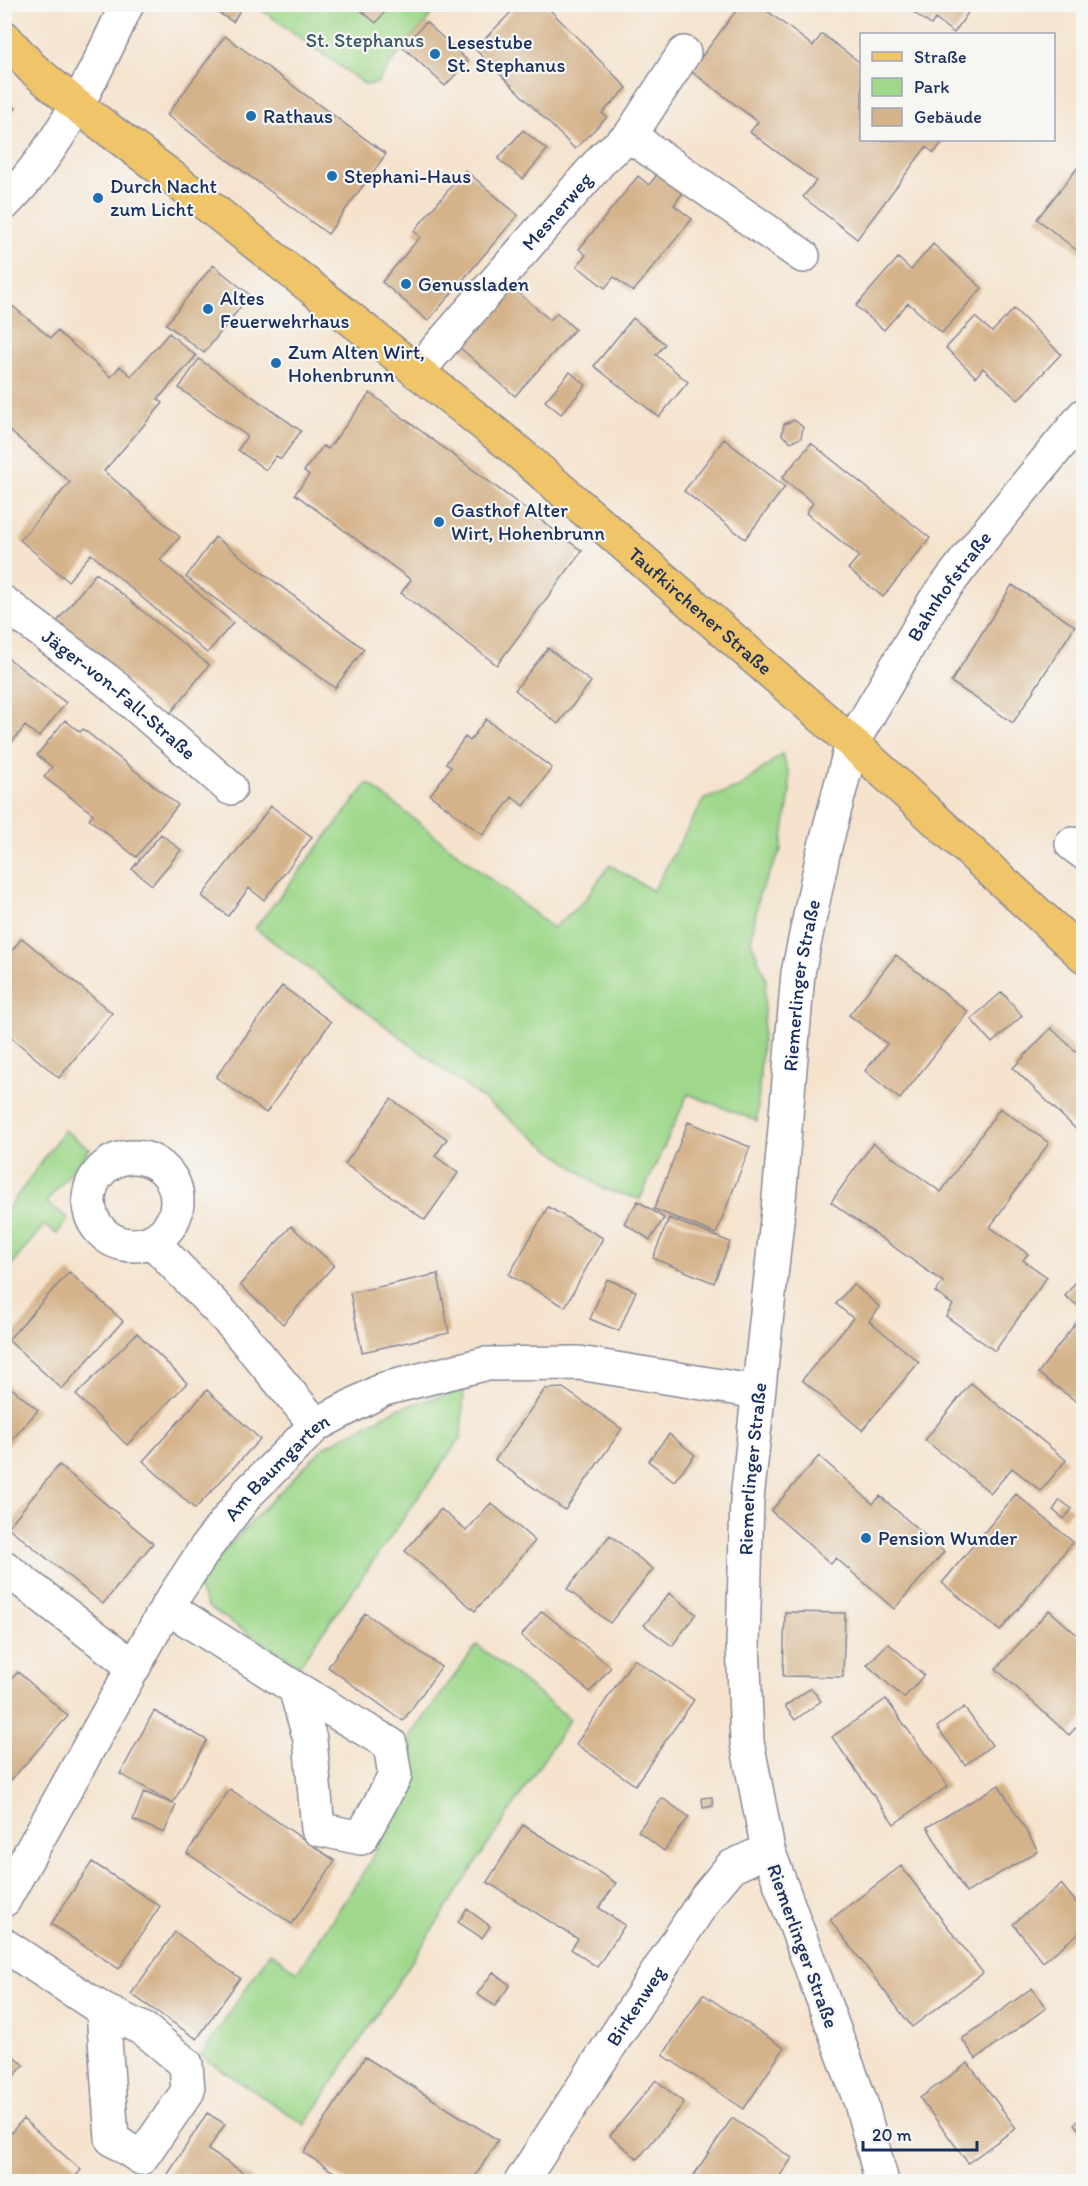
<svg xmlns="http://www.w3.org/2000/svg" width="1088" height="2186" viewBox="0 0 1088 2186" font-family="Itim,sans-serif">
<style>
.green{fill:#9fd88b;stroke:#5d8474;stroke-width:1.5}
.building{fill:#d4b28a}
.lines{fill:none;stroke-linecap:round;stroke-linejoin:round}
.minor-casing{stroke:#888996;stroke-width:36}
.major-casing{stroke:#888996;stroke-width:36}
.minor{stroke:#fff;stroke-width:33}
.major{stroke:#f0c469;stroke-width:33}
.poi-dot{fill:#1f6fb2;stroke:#f6f6f2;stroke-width:2}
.labels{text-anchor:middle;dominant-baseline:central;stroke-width:4.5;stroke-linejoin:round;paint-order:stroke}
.park-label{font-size:20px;fill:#3c5969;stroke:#f6f6f2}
.poi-label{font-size:20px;fill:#1b2f5e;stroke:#f6f6f2;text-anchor:start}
.street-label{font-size:20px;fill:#1b2f5e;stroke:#f6f6f2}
</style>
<rect width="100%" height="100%" fill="#f6f6f2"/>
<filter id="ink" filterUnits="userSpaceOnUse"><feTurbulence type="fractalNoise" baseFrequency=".0167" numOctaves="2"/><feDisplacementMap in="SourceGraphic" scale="12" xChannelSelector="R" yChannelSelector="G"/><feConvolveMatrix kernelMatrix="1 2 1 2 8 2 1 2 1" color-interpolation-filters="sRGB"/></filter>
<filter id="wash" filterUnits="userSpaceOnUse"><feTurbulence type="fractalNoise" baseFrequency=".008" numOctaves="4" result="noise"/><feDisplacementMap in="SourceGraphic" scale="24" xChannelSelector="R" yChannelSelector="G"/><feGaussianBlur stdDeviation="1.35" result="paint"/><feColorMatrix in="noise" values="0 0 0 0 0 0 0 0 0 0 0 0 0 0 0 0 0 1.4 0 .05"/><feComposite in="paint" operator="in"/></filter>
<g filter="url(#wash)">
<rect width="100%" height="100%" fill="#f5e3ce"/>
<!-- green -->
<path class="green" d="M255,5h182l-11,17 -23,25 -26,36 -11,2z
M782,754l7,20 1,19 -9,57 -22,44 -8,47 15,38 -9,142 -69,-27 -48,105 -37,-10 -348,-261 113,-145 185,145 31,-27 26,-36 43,26 51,-92 34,-11z
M64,1130l26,19 -44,53 22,16 -11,16 -13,-9 -39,48v-60z
M464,1390l-3,47 -162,229 -91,-59 -10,-19 14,-23 53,-58 59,-60 75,-39z
M477,1645l93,74 -265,406 -104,-69 69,-104 27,20 69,-103 41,-82 2,-49z"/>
<g id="blocks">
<!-- building -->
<path class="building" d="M205,4h39l-11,18z
M353,4h38l-15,19z
M519,4h25l83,84 -25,25 5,4 -32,32 -100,-100z
M741,4h17l55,42 9,-12 40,30v76h82l-10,13 -8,-6 -69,92 -54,-42 13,-16 -66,-49 8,-10 -67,-51z
M902,4h72l-20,29 -19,-14 -4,6z
M426,22l42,39 -23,25 -42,-39z
M225,36l161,118 -58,80 -161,-119z
M5,98l11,10 -11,14z
M523,130l24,20 -24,29 -25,-20z
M1079,166l5,3v87l-47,-37z
M465,170l53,45 -90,106 -46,-39 38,-45 -6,-6z
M659,172l28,15 -13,18 18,14 -59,73 -19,-15 -9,11 -28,-22 9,-11 -7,-6 59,-73 11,9z
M933,244l49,44 -40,45 -34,-30 -24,27 -28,-24 42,-48 13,12z
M213,265l37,30 -46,58 -38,-29z
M511,286l39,34 7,-7 18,16 -60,67 -57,-50z
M4,299l47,39 6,-7 54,46 9,-11 11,10 38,-43 27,23 -38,43 5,4 -59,68 76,66 -20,23 73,63 -26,30 -116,-99 -23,27 -48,-41 50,-58 -66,-56z
M1014,309l47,45 -43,46 -35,-32 -7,9 -30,-29 29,-31 17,15z
M633,318l32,26 -9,11 32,27 -29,35 -65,-51z
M199,359l102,72 -20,28 -5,-3 -10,14 -28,-20 9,-14 -68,-48z
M570,372l16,13 -25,29 -16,-13z
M370,393l212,158 -85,114 -96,-72 10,-13 -116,-86 14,-19 -5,-4 19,-25 5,3z
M794,420l9,7 -2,11 -10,4 -9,-7 2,-11z
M724,439l61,48 -40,52 -61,-48z
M811,443l119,95 -47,59 -35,-28 11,-13 -53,-43 7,-10 -31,-25z
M215,537l149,112 -29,39 -149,-111z
M96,573l113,92 -40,50 -114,-91z
M1012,585l63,41 -62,97 -62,-41z
M548,648l43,34 -33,42 -43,-34z
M4,655l62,48 -27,34 -14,-11 -21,26z
M486,719l66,49 -28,38 -12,-9 -29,38 -53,-40 21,-28 -5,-4 19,-26 5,4z
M65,720l15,12 3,-3 95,76 -42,52 -47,-38 4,-5 -49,-37 8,-10 -15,-12z
M271,806l41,31 -48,63 -15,-12 -21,28 -26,-20z
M161,834l20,16 -29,35 -20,-16z
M22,938l90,75 -53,65 -54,-46v-73z
M896,955l72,57 -68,87 -35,-28 22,-27 -38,-29z
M282,986l49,36 -65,91 -50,-36z
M1002,992l20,24 -30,27 -21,-24z
M1051,1028l33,31v78l-71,-69z
M391,1099l56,40 -12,17 23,17 -33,47 -80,-56z
M1000,1108l49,35 -59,84 38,27 -5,6 24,17 -52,74 -49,-35 7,-11 -18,-13 8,-10 -112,-80 42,-59 68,49z
M688,1122l62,25 -34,87 -62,-25z
M638,1201l26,17 -14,22 -26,-17z
M548,1207l55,31 -38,69 -56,-32z
M669,1218l61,24 -16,41 -61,-25z
M291,1226l43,39 -51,59 -43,-39z
M1084,1271v34l-3,3 -16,-12z
M69,1272l54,49 -61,68 -54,-49z
M438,1274l11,59 -87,19 -12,-59z
M607,1279l29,12 -17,40 -29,-12z
M853,1284l27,23 -11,14 50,41 -57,68 -60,-50 51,-62 -17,-14z
M1084,1312v95l-46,-34z
M137,1333l50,50 -60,62 -51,-50z
M4,1382l34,28 -34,39z
M971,1383l95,77 -25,31 -29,-23 -21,25 -66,-53z
M563,1388l59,41 -57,81 -70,-50 50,-71z
M207,1390l53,49 -65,70 -52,-48z
M669,1434l26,21 -21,26 -26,-20z
M819,1456l54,48 7,-8 64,56 -50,57 -58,-51 -5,6 -60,-53z
M59,1465l94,78 -50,61 -95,-77z
M1016,1494l57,48 -73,89 -58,-48z
M1060,1500l12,9 -8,10 -11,-9z
M491,1503l44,38 -60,70 -70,-60 36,-42 25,22z
M610,1535l43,34 -43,54 -43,-34z
M669,1593l27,21 -24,32 -28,-21z
M1049,1610l35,31v78l-15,16 -73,-66z
M542,1611l69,56 -21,25 -69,-56z
M785,1612l60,1 -2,64 -60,-1z
M365,1613l76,54 -38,54 -75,-54z
M888,1643l36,32 -20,23 -37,-33z
M634,1659l60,41 -59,85 -59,-41z
M18,1672l50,44 -57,64 -7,-6v-87z
M811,1688l10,13 -26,19 -10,-14z
M886,1699l62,87 -54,38 -62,-87z
M964,1707l28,38 -27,20 -28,-38z
M154,1711l53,29 -34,63 -53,-29z
M999,1785l39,66 -72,42 -39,-66z
M230,1789l105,72 -43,63 -105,-71z
M144,1792l32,13 -12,28 -31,-13z
M712,1797l1,9 -10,2 -1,-10z
M662,1798l27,19 -25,34 -26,-20z
M523,1825l93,58 -17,25 26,17 -28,42 -26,-18 7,-10 -91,-57z
M92,1862l68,44 -41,63 -68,-45z
M901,1866l82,107 -71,54 -82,-107z
M1061,1884l23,28v17l-41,33 -30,-38z
M467,1909l23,17 -8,12 -24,-16z
M175,1932l65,46 -43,61 -66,-45z
M493,1972l17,13 -15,21 -18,-12z
M1032,1988l14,20 -70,51 -14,-20z
M703,1994l81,54 -40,61 -81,-54z
M4,2048l20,17 -20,22z
M365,2057l133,83 -26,42h-123l-45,-29z
M968,2063l48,65 -48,35 -48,-65z
M656,2080l28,23 -46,56 -28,-23z
M207,2113l18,11 -17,26 44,28 -2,4h-87z
M1084,2116v19l-10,-11z
M732,2118l60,40 -16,24h-87z
M23,2119l58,51 -10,12h-67v-41z
M1001,2174l9,8h-16z"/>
</g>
</g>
<g filter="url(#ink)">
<use href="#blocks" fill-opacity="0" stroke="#888996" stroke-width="1.5"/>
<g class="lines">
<defs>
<g id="minor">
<path d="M630,136l173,120"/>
<path d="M4,204c54,-53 92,-132 123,-200"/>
<path id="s1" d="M417,372l187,-215 26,-21 54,-83"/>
<path id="s2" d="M4,603l105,79 121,106"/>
<path d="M1072,844l12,9"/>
<circle cx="133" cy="1201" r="44"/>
<path d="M152,1241l82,85 82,99"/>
<path d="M4,1567l130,100"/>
<path d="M167,1607l128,81 95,56 5,32 -34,62 -43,-9 -8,-90 -15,-51"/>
<path id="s3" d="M4,1900l163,-293 40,-61 41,-53 68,-68 68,-36 100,-25 95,-1 179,29"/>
<path d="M4,1945l99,65 42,20 41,34 2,27 -47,67 -29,-19 -9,-129"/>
<path id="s4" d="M521,2182l186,-286 24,-29 37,-17"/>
<path id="s5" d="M882,2182l-21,-79 -93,-253 -21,-108 -4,-99 4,-144 31,-288 20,-238 25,-119 29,-111 82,-141 56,-73 94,-114"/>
</g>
<g id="major">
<path id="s6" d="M4,37l28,31 44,37 97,73 337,267 342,298 232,213"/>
</g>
</defs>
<!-- minor casing -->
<use href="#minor" class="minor-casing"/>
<!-- major casing -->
<use href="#major" class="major-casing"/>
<!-- minor -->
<use href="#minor" class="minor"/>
<!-- major -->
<use href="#major" class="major"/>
</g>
</g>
<!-- markers -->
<g class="poi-dot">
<circle cx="435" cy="54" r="6"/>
<circle cx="251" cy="116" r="6"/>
<circle cx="332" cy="176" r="6"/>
<circle cx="98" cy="198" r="6"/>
<circle cx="406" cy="284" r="6"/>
<circle cx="208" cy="309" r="6"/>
<circle cx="276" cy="363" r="6"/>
<circle cx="439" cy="522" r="6"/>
<circle cx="866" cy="1538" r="6"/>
</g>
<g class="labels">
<!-- park labels -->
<g class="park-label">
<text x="365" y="40">St. Stephanus</text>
</g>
<!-- poi labels -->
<g class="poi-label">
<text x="447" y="42">Lesestube<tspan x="447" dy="23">St. Stephanus</tspan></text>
<text x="263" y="116">Rathaus</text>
<text x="344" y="176">Stephani-Haus</text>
<text x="110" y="186">Durch Nacht<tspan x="110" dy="23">zum Licht</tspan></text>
<text x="418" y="284">Genussladen</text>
<text x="220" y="298">Altes<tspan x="220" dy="23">Feuerwehrhaus</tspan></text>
<text x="288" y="352">Zum Alten Wirt,<tspan x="288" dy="23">Hohenbrunn</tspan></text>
<text x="451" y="510">Gasthof Alter<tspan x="451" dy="23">Wirt, Hohenbrunn</tspan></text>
<text x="878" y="1538">Pension Wunder</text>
</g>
<!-- street labels -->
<g class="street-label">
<text stroke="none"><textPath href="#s1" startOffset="213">Mesnerweg</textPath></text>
<text stroke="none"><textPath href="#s5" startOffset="1654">Bahnhofstraße</textPath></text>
<text stroke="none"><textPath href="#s6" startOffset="903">Taufkirchener Straße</textPath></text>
<text stroke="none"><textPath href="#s2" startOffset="147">Jäger-von-Fall-Straße</textPath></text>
<text stroke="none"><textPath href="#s5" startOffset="1221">Riemerlinger Straße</textPath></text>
<text stroke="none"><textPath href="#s5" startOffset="735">Riemerlinger Straße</textPath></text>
<text stroke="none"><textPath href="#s3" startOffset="514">Am Baumgarten</textPath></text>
<text transform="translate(803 1946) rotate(70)">Riemerlinger Straße</text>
<text stroke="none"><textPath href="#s4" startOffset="210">Birkenweg</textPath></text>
</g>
</g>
<!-- margin -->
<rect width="1088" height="2186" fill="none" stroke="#f6f6f2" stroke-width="24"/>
<!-- legend -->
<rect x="860" y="33" width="195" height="108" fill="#f6f6f2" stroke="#9ea6b7" stroke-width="1.5"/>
<rect x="872" y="52" width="30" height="9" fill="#f0c469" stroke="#9ea6b7" stroke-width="1.5"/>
<text x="914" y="63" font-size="18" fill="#1b2f5e">Straße</text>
<rect x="872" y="78" width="30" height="18" fill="#9fd88b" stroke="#9ea6b7" stroke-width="1.5"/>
<text x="914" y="93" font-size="18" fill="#1b2f5e">Park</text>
<rect x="872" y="108" width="30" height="18" fill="#d4b28a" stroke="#9ea6b7" stroke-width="1.5"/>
<text x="914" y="123" font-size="18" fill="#1b2f5e">Gebäude</text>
<!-- scale -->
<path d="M863 2141v9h114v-9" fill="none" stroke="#1b2f5e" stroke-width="3"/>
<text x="872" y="2141" font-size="18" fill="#1b2f5e" stroke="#f6f6f2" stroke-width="4.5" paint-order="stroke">20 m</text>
</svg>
